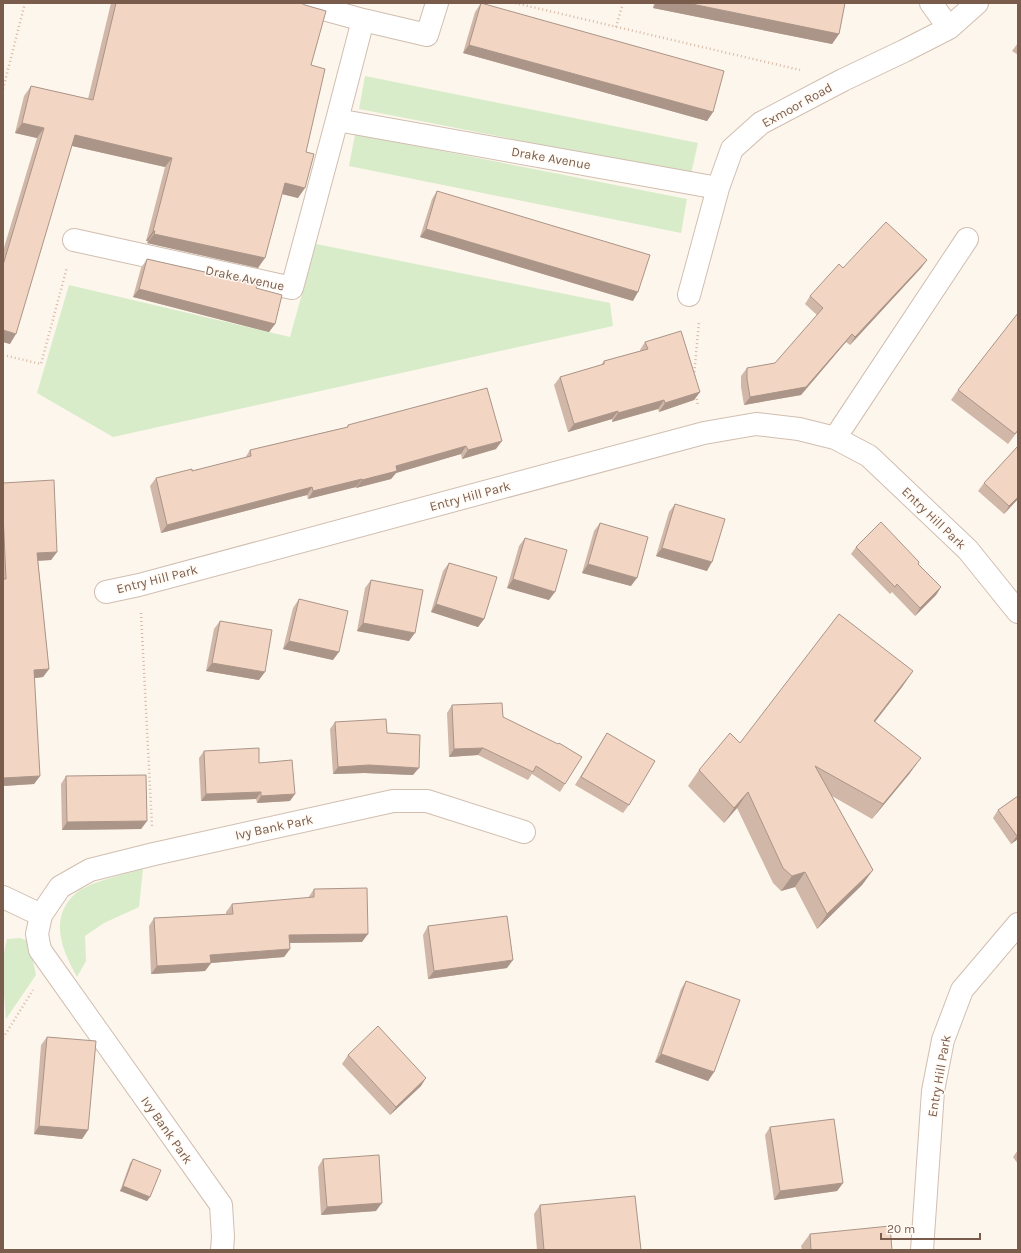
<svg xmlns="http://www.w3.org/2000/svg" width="1021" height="1253" viewBox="0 0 1021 1253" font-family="Karla,sans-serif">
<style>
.green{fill:#d8ecc9}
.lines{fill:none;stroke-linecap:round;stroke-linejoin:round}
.street-casing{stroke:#d1beb0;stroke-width:24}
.path{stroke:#d9b8a5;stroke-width:2.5;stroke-dasharray:1 3;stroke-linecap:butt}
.street{stroke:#fff;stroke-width:22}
.wall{fill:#d1b7a8}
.shaded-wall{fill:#aa9588}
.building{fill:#f3d5c3;stroke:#aa9588}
.labels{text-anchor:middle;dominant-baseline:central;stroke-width:3;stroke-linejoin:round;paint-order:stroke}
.street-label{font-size:13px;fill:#7a5c4d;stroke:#fffaf3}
</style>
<rect width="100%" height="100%" fill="#fdf6ec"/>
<!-- green -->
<path class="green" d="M365,76l333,67 -7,31 -332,-65z
M355,134l332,65 -6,34 -332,-67z
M316,244l294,59 3,23 -500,111 -76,-44 32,-108 221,52z
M143,869l-4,38 -35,16 -19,13 1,25 -9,16c-15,-27 -29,-59 -1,-84 13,-11 50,-19 67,-24z
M20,938l9,3 7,34 -30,44c-2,-25 -6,-55 1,-80z"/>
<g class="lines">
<defs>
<path id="street" d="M301,3l62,17 -26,100
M931,3l18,25
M363,20l64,15 10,-32
M74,240l218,48 45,-168 381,68
M689,295l29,-107 14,-39 29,-26 82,-43 61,-29 45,-23 28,-25
M835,438l132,-199
M106,592l33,-7 565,-152 52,-9 43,5 36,9 34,18 99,94 50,62
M3,897l38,18
M222,1250l1,-13 -2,-32 -181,-255 -3,-16 4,-19 19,-28 30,-17 64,-16 239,-53h34l97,31
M922,1250l11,-159 10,-51 19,-50 56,-66"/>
</defs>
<!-- street casing -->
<use href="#street" class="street-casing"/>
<!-- path -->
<path class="path" d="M515,3l285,67
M616,27l7,-24
M3,89l22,-86
M3,355l38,9 26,-97
M694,376l5,-54
M696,395l2,11
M141,613l11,213
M3,1038l30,-48"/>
<!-- street -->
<use href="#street" class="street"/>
</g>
<!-- wall -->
<path class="wall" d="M111,3h190l10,62 -5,87 -8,46 -16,-4 -24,74 -111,-25 1,-2h-2l19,-74 -93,-21 -62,198 -7,-2v-91l34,-113 -22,-5 9,-37 7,-10 57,13z
M481,3l232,109 -6,9 -244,-68 12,-41z
M654,3h191l-6,31 -7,10 -179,-36z
M1018,43v12l-6,-4z
M437,191l196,110 -213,-64 12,-38z
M147,259l109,29 19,36 -6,8 -136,-35 8,-29z
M927,260l-6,8 -71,77 -4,-3 -45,53 -57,10 -3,-18v-11l6,-8 28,-5 42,-48 -12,-11 5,-8 33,-28z
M645,342l55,50 -6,8 -35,12 -1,-3 -46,13v-3l-44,13 -14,-47 6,-8 41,-12 3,-4 36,-10v-1z
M958,390l60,41 -10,13 -57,-44z
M348,425l148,24 -34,10 -1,-5 -65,19 -5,6 -35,9v-1l-48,12 -1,-4 -146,38 -11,-47 6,-8 36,-7 53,-13 5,-8 97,-23z
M1018,446v53l-14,15 -26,-23 6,-8z
M3,483l54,69 -6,8 -13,1 11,108 -6,8 -9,1 6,98 -6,8 -31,2z
M675,504l32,67 -51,-15 13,-44z
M600,523l31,63 -49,-13 12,-42z
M525,538l24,62 -42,-12 12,-42z
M856,547l63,15 -1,2 23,23 -5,8 -21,21 -23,-24 -2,2 -39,-40z
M449,563l35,56 -6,8 -47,-15 12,-41z
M371,580l38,61 -52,-10 8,-43z
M299,599l34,61 -50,-11 10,-41z
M220,621l39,59 -53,-9 8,-42z
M913,671l-11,16 -27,34 35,52 -38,46 -40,-23 41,74 -11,15 -45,44 -22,-42 -14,4 -8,-8 -36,-75 -13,15 -36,-37 11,-16 41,-27z
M452,705l51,12 62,67 -5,8 -28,-18 -4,6 -50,-25 -29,2 -2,-44z
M335,722l52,11 26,42 -49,-2 -31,1 -3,-45z
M607,733l22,72 -6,8 -48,-28 27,-44z
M204,751l55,12 31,38 -33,2 -1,-4 -55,2 -2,-43z
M66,776l81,45 -6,8 -79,1 -1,-46z
M1018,796v43l-7,5 -18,-26 5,-8z
M314,889l48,53 -72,1v6l-6,8 -73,6 -6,8 -54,3 -2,-48 5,-8 72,-4v-2l6,-8 76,-6z
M428,926l79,42 -79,11 -5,-44z
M686,981l28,91 -6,9 -53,-19 26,-73z
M47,1037l41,93 -6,9 -48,-5 7,-89z
M348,1055l73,31 -31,29 -48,-51z
M770,1127l73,56 -6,8 -63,9 -9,-65z
M1018,1150v14l-5,-7z
M133,1159l17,38 -3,4 -27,-10 10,-28z
M323,1159l53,52 -55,4 -3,-48z
M540,1205l101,45h-104l-3,-36z
M810,1234l82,16h-90l-1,-4z"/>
<!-- shaded-wall -->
<path class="shaded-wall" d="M656,3h31l152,31 -7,10 -179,-36z
M469,45l244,67 -6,9 -244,-68z
M22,123l22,5 -7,10 -22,-5z
M75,135l97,23 -7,9 -97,-22z
M285,183l20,5 -7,10 -20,-5z
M426,229l212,63 -5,9 -213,-64z
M153,231h2l-7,10h-2z
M154,234l111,24 -7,10 -111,-25z
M927,260l-6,8 -71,77 5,-8z
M139,289l136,35 -6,8 -136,-35z
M3,330l13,4 -6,10 -7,-2z
M852,334l-6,8 -45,53 -57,10 6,-8z
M700,392l-6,8 -35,12 6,-9z
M664,400l-6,9 -46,13 6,-9z
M618,411l-6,8 -44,13 6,-8z
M502,441l-6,8 -34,10 6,-9z
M466,446l-5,8 -65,19 -5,6 -35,9 6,-8 34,-14z
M362,479l-6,8 -48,12 5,-8z
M312,487l-5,8 -146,38 6,-8z
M1018,497v2l-14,15 5,-8z
M662,548l50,14 -5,9 -51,-15z
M57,552l-6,8 -20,1 6,-8z
M588,564l49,14 -6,8 -49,-13z
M513,579l42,13 -6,8 -42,-12z
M941,587l-5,8 -21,21 5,-8z
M436,604l48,15 -6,8 -47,-15z
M363,623l52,10 -6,8 -52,-10z
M289,641l50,11 -6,8 -50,-11z
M212,663l53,9 -6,8 -53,-9z
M49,669l-6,8 -15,2 6,-9z
M913,671l-11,16 -38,49 10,-15z
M483,748l-5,7 -29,2 5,-8z
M921,758l-11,15 -38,46 11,-15z
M369,765l50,3 -6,7 -49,-2 -31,1 5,-7z
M40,776l-6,8 -31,2v-8z
M261,792l-5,7 -55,2 5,-7z
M748,792l-11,16 -13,15 10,-15z
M295,794l-5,7 -33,2 4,-7z
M147,821l-6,8 -79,1 5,-8z
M1018,835v4l-7,5 6,-8z
M873,870l-11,15 -45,44 10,-15z
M805,872l-10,15 -14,4 11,-15z
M368,934l-6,8 -79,1 6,-8z
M290,949l-6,8 -73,6 -6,8 -54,3 6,-8 53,-11z
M513,960l-6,8 -79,11 6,-8z
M661,1054l53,18 -6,9 -53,-19z
M426,1078l-5,8 -31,29 6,-8z
M39,1126l49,4 -6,9 -48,-5z
M843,1183l-6,8 -63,9 6,-9z
M123,1186l27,11 -3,4 -27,-10z
M382,1203l-6,8 -55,4 6,-8z"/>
<!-- building -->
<path class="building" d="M116,3h185l4,2 21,6 -15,54 14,4 -19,83 8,2 -9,34 -20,-5 -20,75 -111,-24 1,-3h-2l19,-73 -97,-23 -59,199 -13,-4v-65l41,-137 -22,-5 9,-37 62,14z
M481,3l243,68 -11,41 -244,-67z
M687,3h158l-6,31z
M437,191l213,64 -12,37 -212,-63z
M886,222l41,38 -72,77 -3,-3 -46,53 -56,10 -3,-18v-11l28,-5 48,-55 -13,-12 29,-32 4,4z
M147,259l111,25 -2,4 26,7 -7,29 -136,-35z
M1018,313v117l-3,4 -57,-44z
M681,331l19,61 -35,11 -1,-3 -46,13v-2l-44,13 -14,-47 44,-13v-3l44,-12 -3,-7z
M487,388l15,53 -34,9 -2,-4 -70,20 1,5 -35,9v-1l-49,12 -1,-4 -145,38 -11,-47 36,-9v2l59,-15 -1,-6 98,-23v-2z
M1018,446v51l-9,9 -25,-23z
M54,480l3,72 -20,1 12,116 -15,1 6,106 -37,2v-199h3l-3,-65v-31z
M675,504l50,15 -13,43 -50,-14z
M881,522l38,40 -1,2 23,23 -21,21 -23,-24 -2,3 -39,-40z
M600,523l48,14 -11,41 -49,-14z
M525,538l42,12 -12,42 -42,-13z
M449,563l48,14 -13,42 -48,-15z
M371,580l52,10 -8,43 -52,-10z
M299,599l49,12 -9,41 -50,-11z
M839,614l74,57 -39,50 47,37 -38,46 -68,-38 58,104 -46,44 -22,-42 -13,4 -9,-8 -35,-76 -14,16 -35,-38 31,-37 10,10z
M220,621l52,9 -7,42 -53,-9z
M502,703l1,14 55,27 1,-1 23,14 -17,27 -29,-18 -3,6 -50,-24 -29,1 -2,-44z
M386,719l1,14 33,2 -1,33 -50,-3 -31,2 -3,-45z
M607,733l48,28 -26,44 -48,-28z
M259,748v15l33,-3 3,34 -34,2v-4l-55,2 -2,-43z
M146,775l1,46 -80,1 -1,-46z
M1018,796v39l-1,1 -19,-26z
M367,888l1,46 -79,1 1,14 -80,6 1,8 -54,3 -3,-48 79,-4 -1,-10 82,-7v-8z
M507,916l6,44 -79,11 -6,-45z
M686,981l54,19 -26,72 -53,-18z
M378,1026l48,52 -30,29 -48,-52z
M47,1037l49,4 -8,89 -49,-4z
M834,1119l9,64 -63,8 -10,-64z
M379,1155l3,48 -55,4 -4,-48z
M133,1159l28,11 -11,27 -27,-11z
M635,1196l6,54h-97l-4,-45z
M890,1226l2,24h-81l-1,-16z"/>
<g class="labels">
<!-- street labels -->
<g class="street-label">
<text transform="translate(797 105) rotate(-29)">Exmoor Road</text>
<text transform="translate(551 158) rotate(10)">Drake Avenue</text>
<text transform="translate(245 278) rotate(12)">Drake Avenue</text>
<text transform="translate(470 496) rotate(-15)">Entry Hill Park</text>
<text transform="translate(934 518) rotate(44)">Entry Hill Park</text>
<text transform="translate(157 579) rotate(-14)">Entry Hill Park</text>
<text transform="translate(274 827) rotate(-12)">Ivy Bank Park</text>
<text transform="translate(939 1076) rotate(-80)">Entry Hill Park</text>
<text transform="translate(167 1130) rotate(55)">Ivy Bank Park</text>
</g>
</g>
<!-- border -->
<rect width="1021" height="1253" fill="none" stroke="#7a5c4d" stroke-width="8"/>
<!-- scale -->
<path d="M881 1233v6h99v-6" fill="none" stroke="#7a5c4d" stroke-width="2"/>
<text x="887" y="1233" font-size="12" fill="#7a5c4d" stroke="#fffaf3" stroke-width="3" paint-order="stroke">20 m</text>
</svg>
